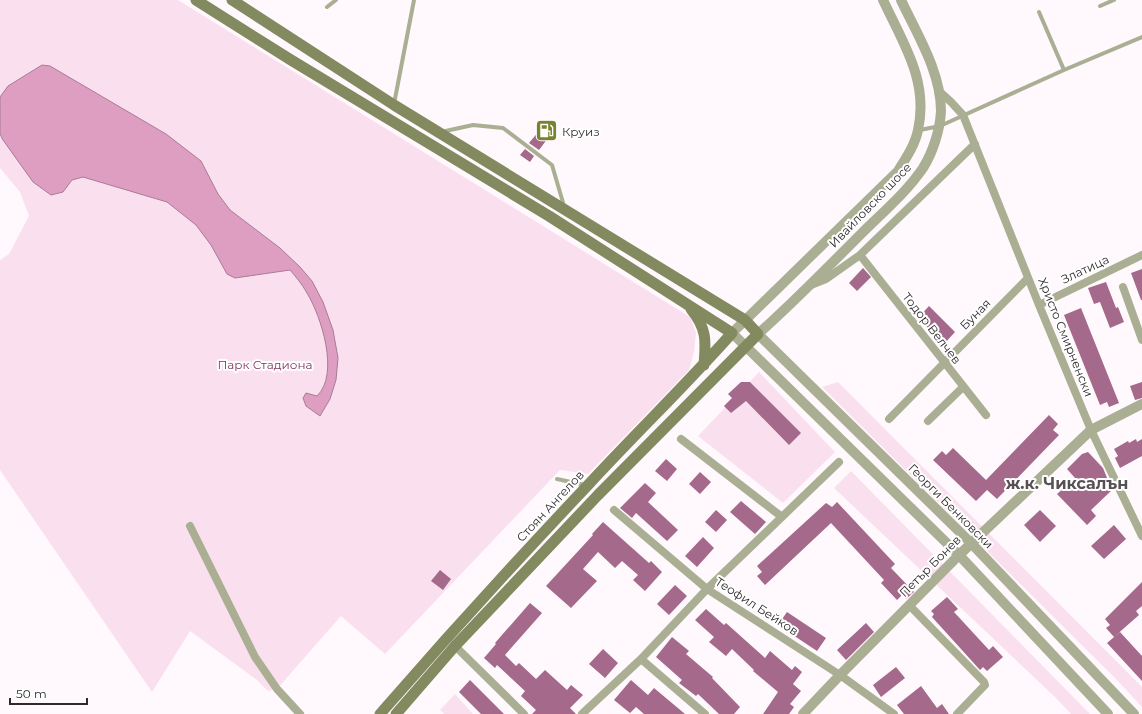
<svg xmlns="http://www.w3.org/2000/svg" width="1142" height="714" viewBox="0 0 1142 714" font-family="Montserrat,sans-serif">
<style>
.green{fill:#fae0ee}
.water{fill:#de9ec2;stroke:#a97b95}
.building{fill:#a4698b}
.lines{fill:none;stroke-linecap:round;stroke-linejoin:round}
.service{stroke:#aaaf93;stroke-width:4}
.minor{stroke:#aaaf93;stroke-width:8}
.tertiary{stroke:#aaaf93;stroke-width:10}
.secondary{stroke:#838a60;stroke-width:11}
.labels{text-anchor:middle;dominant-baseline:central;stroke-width:4;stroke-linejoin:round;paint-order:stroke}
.poi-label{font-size:12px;fill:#2e2a2c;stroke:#fff;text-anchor:start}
.street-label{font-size:12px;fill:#2e2a2c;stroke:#fff}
.park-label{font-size:12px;fill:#823766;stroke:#fff}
.district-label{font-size:16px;font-weight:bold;fill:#585054;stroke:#fff}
</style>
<rect width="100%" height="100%" fill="#fff8fc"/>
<!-- green -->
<path class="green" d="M0,0h178l512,317 6,16 -2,19 -5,18 -101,104 -28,-4 -175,184 -44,-38 -64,73 -9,2 -11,-11 -67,-49 -38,61 -152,-222v-210l9,-6 20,-38 -9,-24 -20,-24z
M759,372l76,80 -52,51 -85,-67z
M838,382l304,305v20l-25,-27 -295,-293z
M851,471l239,243h-19l-14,-15 -223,-211z
M455,694l18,20h-29l-4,-4z"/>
<!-- water -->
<path class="water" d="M42,65l8,1 116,68 35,27 17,33 12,16 50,38 20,19 12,14 11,21 10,28 5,28 -2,22 -6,19 -10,17 -14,-10 -3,-8 3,-5 11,3c23,-22 4,-80 -10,-103 -5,-9 -11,-16 -17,-23l-55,8 -8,-4 -16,-29 -15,-20 -29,-23 -84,-25 -11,3 -9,12 -12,3 -18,-13 -30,-42 -3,-6v-37l8,-11z"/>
<!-- building -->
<path class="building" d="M543,123l12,9 -5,7 -2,-1 -9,12 -10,-7 10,-12 -2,-1z
M525,149l9,7 -4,6 -10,-7z
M863,268l8,9 -14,14 -8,-8z
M1142,269v31h-1l-10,-27z
M1106,282l10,26 2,-1 6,15 -14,6 -10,-26 -6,2 -6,-16z
M929,306l26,26 -11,12 -26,-26z
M1081,308l38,95 -10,4 -2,-5 -7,3 -36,-90z
M741,382h9l51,51 -12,12 -43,-44 -15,12 -7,-7 8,-8 -4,-4z
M1142,382v16l-7,2 -5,-14z
M1049,415l9,9 -5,6 6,5 -62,64 -10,-9 -11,11 -43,-41 9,-9 4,4 7,-7 33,32z
M1136,439l1,3 5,-3v17l-22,12 -5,-10 3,-2 -4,-7 14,-8 1,2z
M1088,452l15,16 9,22 -21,20 5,6 -9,9 -30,-31 18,-16 -8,-9 15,-15z
M666,459l11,10 -10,12 -12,-10z
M700,472l11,10 -11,12 -11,-10z
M645,483l11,10 -8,9 30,28 -11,11 -31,-28 -4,5 -12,-10z
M741,501l25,21 -11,12 -25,-22z
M837,502l58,62 -4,4 23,24 -8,7 -4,-4 -5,5 -16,-17 3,-3 -53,-57 -66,62 -8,-9 5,-4 -5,-6 69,-63 6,4z
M716,510l11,10 -11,12 -11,-10z
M1040,510l16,16 -16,16 -16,-17z
M603,522l46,41 2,-2 11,11 -17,19 -12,-11 5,-5 -16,-14 -7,7 -17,-16 -15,17 14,12 -26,27 -25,-22 47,-51 -1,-1z
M1114,525l12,14 -22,20 -13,-13z
M703,537l11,11 -17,19 -12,-11z
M440,570l11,9 -8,11 -12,-9z
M1142,582v24l-6,5 3,4 -25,22 -8,-9 4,-3 -5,-6z
M675,585l12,11 -18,19 -12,-11z
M947,597l11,12 -4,3 35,38 4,-4 10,11 -16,14 -4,-4 -3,3 -48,-53 2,-3 -3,-3z
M530,603l12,10 -37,42 11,11 3,-3 17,16 9,-9 22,20 4,-5 12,10 -13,13 6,6h-44l4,-4 -15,-14 4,-5 -28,-26 -2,3 -11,-10 12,-14 -1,-1z
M706,609l18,16 2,-2 39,35 5,-7 22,19 3,-4 7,6 -9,12 8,7 -11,13 4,3 -5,7h-26l15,-22 -25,-21 1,-1 -22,-21 -6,7 -17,-14 5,-5 -19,-17z
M787,612l39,26 -9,13 -39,-26z
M866,623l8,9 -28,28 -9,-10z
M1120,632l22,24v25l-35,-38z
M672,637l17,14 -3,3 27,23 -1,1 28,29 -6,7h-15l-21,-20 -2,2 -17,-13 3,-3 -26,-23z
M603,649l15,14 -13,15 -16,-14z
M896,667l9,11 -24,19 -8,-12z
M470,680l34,34h-23l-22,-22z
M631,680l17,15 6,-7 31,26h-41l-8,-7 -6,6 -16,-13z
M921,686l16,22 5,-4 7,10h-45l-7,-9z"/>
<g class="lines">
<!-- service -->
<path class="service" d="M1100,6l14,-6
M327,7l9,-7
M1039,12l25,58
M394,104l20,-104
M920,130l20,-4 124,-56 78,-33
M441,132l32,-7 30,3 49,37 12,41
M557,479l28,6"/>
<!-- minor -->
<path class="minor" d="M939,91l12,11 12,13 76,190 52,125 51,106
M860,255l126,160
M811,285l15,-6 34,-24 115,-111
M1123,287l19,53
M1039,305l103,-50
M889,419l139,-141
M928,421l35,-34
M681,439l101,78
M614,510l93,79 133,86 54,39
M190,526l65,131 22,32 23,25
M909,605l75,77 1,3 -28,29
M455,646l69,68
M641,659l64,55
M582,714l59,-55 66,-70 132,-127"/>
<!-- tertiary -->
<path class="tertiary" d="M883,0c20,43 46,81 35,130 -3,15 -12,28 -20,41l-166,162 227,222 149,159
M901,0c16,34 40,72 40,111 -1,19 -8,41 -18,57 -17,25 -41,45 -62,66 -34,34 -67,68 -103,100l213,209 163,171
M803,714l37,-39 119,-120 132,-125 51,-26"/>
<!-- secondary -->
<path class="secondary" d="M196,0l95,60 258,156 183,117c-46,52 -96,100 -143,151 -71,75 -141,152 -209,230
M232,0l162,105 351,215 13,14 -160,161 -143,151 -59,68
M691,309c16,20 15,31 13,56"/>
</g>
<!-- icons -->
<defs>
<symbol id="fuel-square" viewBox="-11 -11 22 22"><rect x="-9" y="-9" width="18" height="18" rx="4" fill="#78822f" stroke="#fff"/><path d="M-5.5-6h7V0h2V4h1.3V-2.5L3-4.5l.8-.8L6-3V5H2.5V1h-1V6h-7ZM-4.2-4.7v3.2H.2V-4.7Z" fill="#fff"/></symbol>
</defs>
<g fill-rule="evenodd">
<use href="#fuel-square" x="534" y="118" width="25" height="25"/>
</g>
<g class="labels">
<!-- poi labels -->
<g class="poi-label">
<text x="562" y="131">Круиз</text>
</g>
<!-- street labels -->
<g class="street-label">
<text transform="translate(870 205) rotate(-46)">Ивайловско шосе</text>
<text transform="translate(1085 269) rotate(-25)">Златица</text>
<text transform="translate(975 314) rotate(-45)">Буная</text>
<text transform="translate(932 328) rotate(52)">Тодор Велчев</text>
<text transform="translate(1066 337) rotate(68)">Христо Смирненски</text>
<text transform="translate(550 506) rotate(-47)">Стоян Ангелов</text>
<text transform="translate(951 506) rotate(45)">Георги Бенковски</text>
<text transform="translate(930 566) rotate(-45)">Петър Бонев</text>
<text transform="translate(757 606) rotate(33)">Теофил Бейков</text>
</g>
<!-- park labels -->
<g class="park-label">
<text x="265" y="364">Парк Стадиона</text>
</g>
<!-- district labels -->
<g class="district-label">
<text x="1067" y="483">ж.к. Чиксалън</text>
</g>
</g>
<!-- scale -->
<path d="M10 698v6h77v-6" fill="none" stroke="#2e2a2c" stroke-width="2"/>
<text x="16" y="698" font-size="12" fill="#2e2a2c" stroke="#ffffff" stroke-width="3" paint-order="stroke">50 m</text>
</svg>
